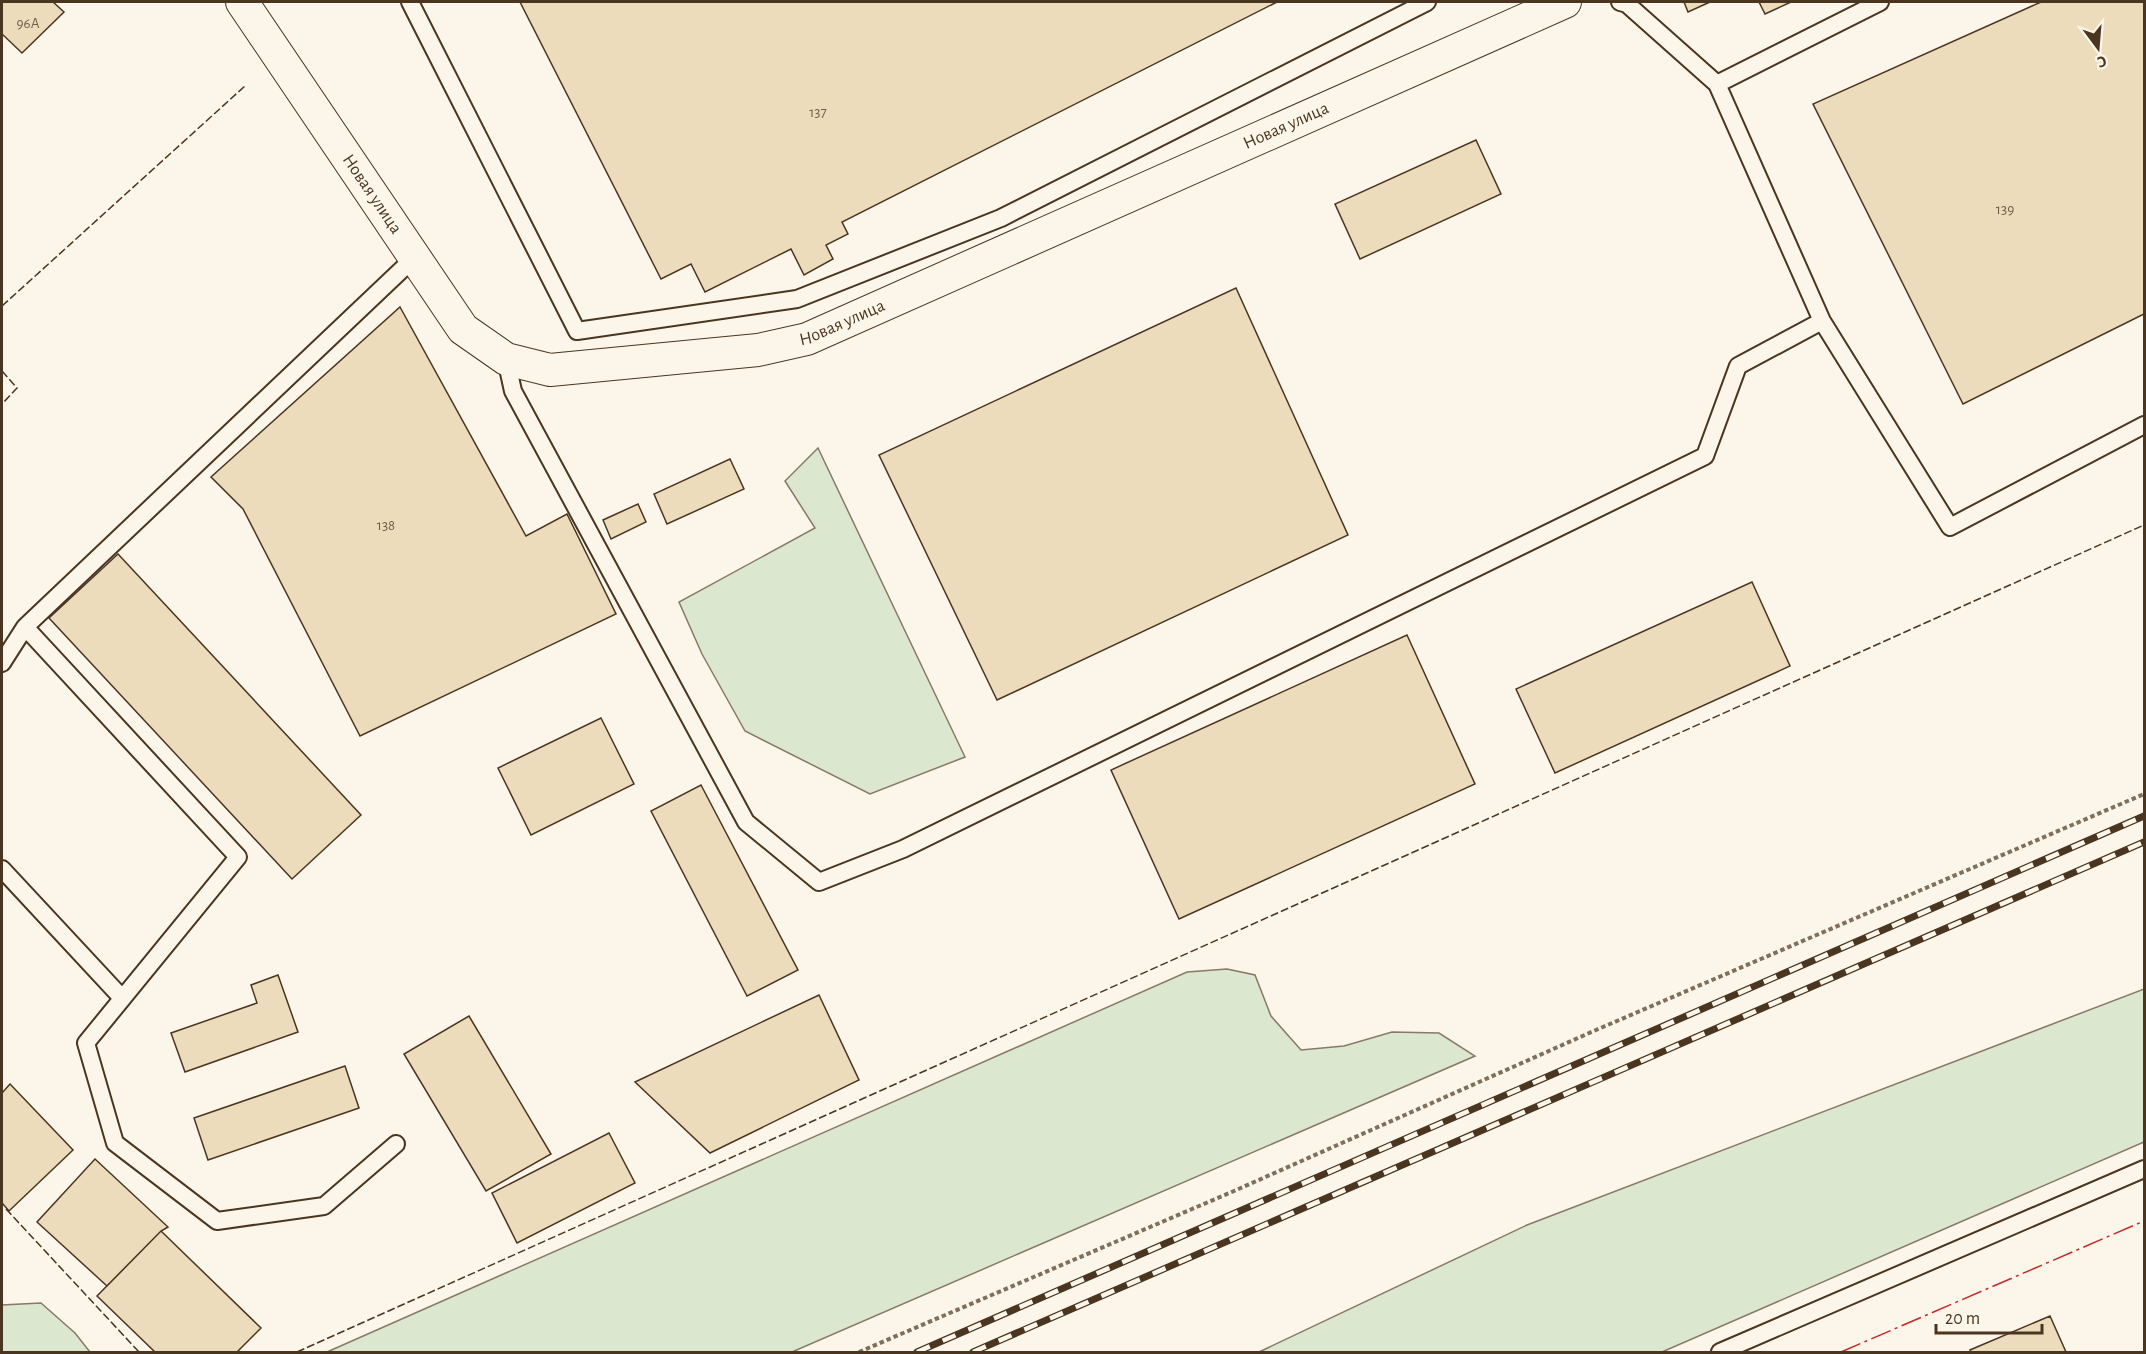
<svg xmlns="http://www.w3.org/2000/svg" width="2146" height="1354" viewBox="0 0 2146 1354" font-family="'Alegreya Sans',sans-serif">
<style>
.green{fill:#dce7d0;stroke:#887966;stroke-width:1.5}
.building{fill:#ecdcbc;stroke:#4a3520;stroke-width:1.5}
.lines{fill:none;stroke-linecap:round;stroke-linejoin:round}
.service-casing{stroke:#4a3520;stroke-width:20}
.minor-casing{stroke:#4a3520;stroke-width:34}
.path{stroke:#7f6f5c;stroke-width:4;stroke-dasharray:4.5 3;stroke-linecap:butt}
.service{stroke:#fbf6e9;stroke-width:16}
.minor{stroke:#fbf6e9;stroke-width:32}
.rail-casing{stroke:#4a3520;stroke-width:7}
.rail{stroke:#fbf6e9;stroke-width:4.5;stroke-dasharray:14;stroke-linecap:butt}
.fence{stroke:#4a3520;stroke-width:1.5;stroke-dasharray:8 3;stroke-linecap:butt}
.power{stroke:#c62828;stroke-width:1.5;stroke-dasharray:21 4.5 3 4.5;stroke-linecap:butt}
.labels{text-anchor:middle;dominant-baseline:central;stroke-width:4.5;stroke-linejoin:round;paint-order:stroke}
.number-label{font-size:15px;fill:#725f47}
.street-label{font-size:18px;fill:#4a3520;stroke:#fbf6e9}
</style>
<rect width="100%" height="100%" fill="#fbf6e9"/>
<!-- green -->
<path class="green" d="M818,448l147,309 -95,37 -125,-63 -43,-77 -23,-52 136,-74 -30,-47z
M1227,969l28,6 16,41 30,34 43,-4 48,-14 47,1 36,23 -683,296h-465l860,-380z
M2144,989v153l-482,210h-403l268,-127z
M41,1303l34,30 15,19h-88v-47z"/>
<!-- building -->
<path class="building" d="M2,2h51l11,10 -42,41 -20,-19z
M520,2h757l-435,220 6,12 -22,11 7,14 -29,16 -13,-26 -86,43 -14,-28 -30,15z
M1684,2h26l-22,10z
M1759,2h32l-26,12z
M2041,2h103v312l-181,90 -150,-300z
M1476,140l25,54 -141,65 -25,-55z
M1236,288l112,247 -351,165 -118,-245z
M400,307l126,229 41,-22 49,100 -256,122 -117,-227 -32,-32z
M730,459l14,30 -77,35 -13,-30z
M638,504l8,18 -35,17 -8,-19z
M118,554l243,261 -69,64 -243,-261z
M1752,582l38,84 -235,107 -39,-84z
M1407,635l68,149 -296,135 -68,-149z
M601,718l33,66 -103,51 -33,-67z
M701,785l97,185 -51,26 -96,-185z
M278,975l20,57 -113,40 -14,-39 86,-30 -6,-18z
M819,995l40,85 -149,73 -75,-71z
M469,1016l82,138 -65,37 -82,-137z
M345,1066l14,42 -151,52 -14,-42z
M10,1084l63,66 -64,61 -7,-8v-110z
M609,1133l26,50 -118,60 -25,-50z
M95,1159l73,68 -7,4 -54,55 -70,-64z
M161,1231l100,97 -24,24h-82l-58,-56z
M2050,1316l16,36h-95l-1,-2z"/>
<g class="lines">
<defs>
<path id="service" d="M410,2l167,329 220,-32 204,-81 426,-216
M1620,2l7,2 90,80 163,-82
M1717,84l105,237 128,206 194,-102
M506,359l7,32 233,431 73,60 84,-33 802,-393 33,-90 84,-45
M2,663l23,-36
M2,869l120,129
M396,1144l-72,62 -107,15 -102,-78 -29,-100 152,-186 -213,-230 389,-369
M1720,1352l424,-183"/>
<g id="minor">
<path id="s1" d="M242,2l221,327 43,30 44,11 208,-20 49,-11 758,-337"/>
</g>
</defs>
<!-- service casing -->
<use href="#service" class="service-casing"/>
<!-- minor casing -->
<use href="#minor" class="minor-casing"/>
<!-- path -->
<path class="path" d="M859,1352l375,-161 362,-161 548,-236"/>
<!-- service -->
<use href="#service" class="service"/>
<!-- minor -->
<use href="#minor" class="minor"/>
<defs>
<path id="rail" d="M917,1352l1227,-536
M973,1352l1171,-510"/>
</defs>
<!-- rail casing -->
<use href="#rail" class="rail-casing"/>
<!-- rail -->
<use href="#rail" class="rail"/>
<!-- fence -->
<path class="fence" d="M2,306l243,-220
M2,371l15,17 -15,16
M6,1209l133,143
M297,1352l1847,-827"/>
<!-- power -->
<path class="power" d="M1841,1352l303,-131"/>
</g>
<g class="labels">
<!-- number labels -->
<g class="number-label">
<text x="28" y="23">96А</text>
<text x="818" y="112">137</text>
<text x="2005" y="209">139</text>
<text x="386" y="525">138</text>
</g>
<!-- street labels -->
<g class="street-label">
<text stroke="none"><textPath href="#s1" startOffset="1276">Новая улица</textPath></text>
<text stroke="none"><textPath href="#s1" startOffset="232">Новая улица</textPath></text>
<text stroke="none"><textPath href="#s1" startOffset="790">Новая улица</textPath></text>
</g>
</g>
<!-- border -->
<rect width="2146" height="1354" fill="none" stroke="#4a3520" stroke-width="6"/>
<!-- north arrow -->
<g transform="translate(2098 48) rotate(164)" stroke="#fbf6e9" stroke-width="4.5" paint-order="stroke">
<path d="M0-4.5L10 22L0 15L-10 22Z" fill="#4a3520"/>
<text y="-9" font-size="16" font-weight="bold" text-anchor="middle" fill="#4a3520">С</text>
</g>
<!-- scale -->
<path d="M1936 1324v9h106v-9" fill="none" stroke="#4a3520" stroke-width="3"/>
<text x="1945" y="1324" font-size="18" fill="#4a3520" stroke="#fbf6e9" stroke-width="4.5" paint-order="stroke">20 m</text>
</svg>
